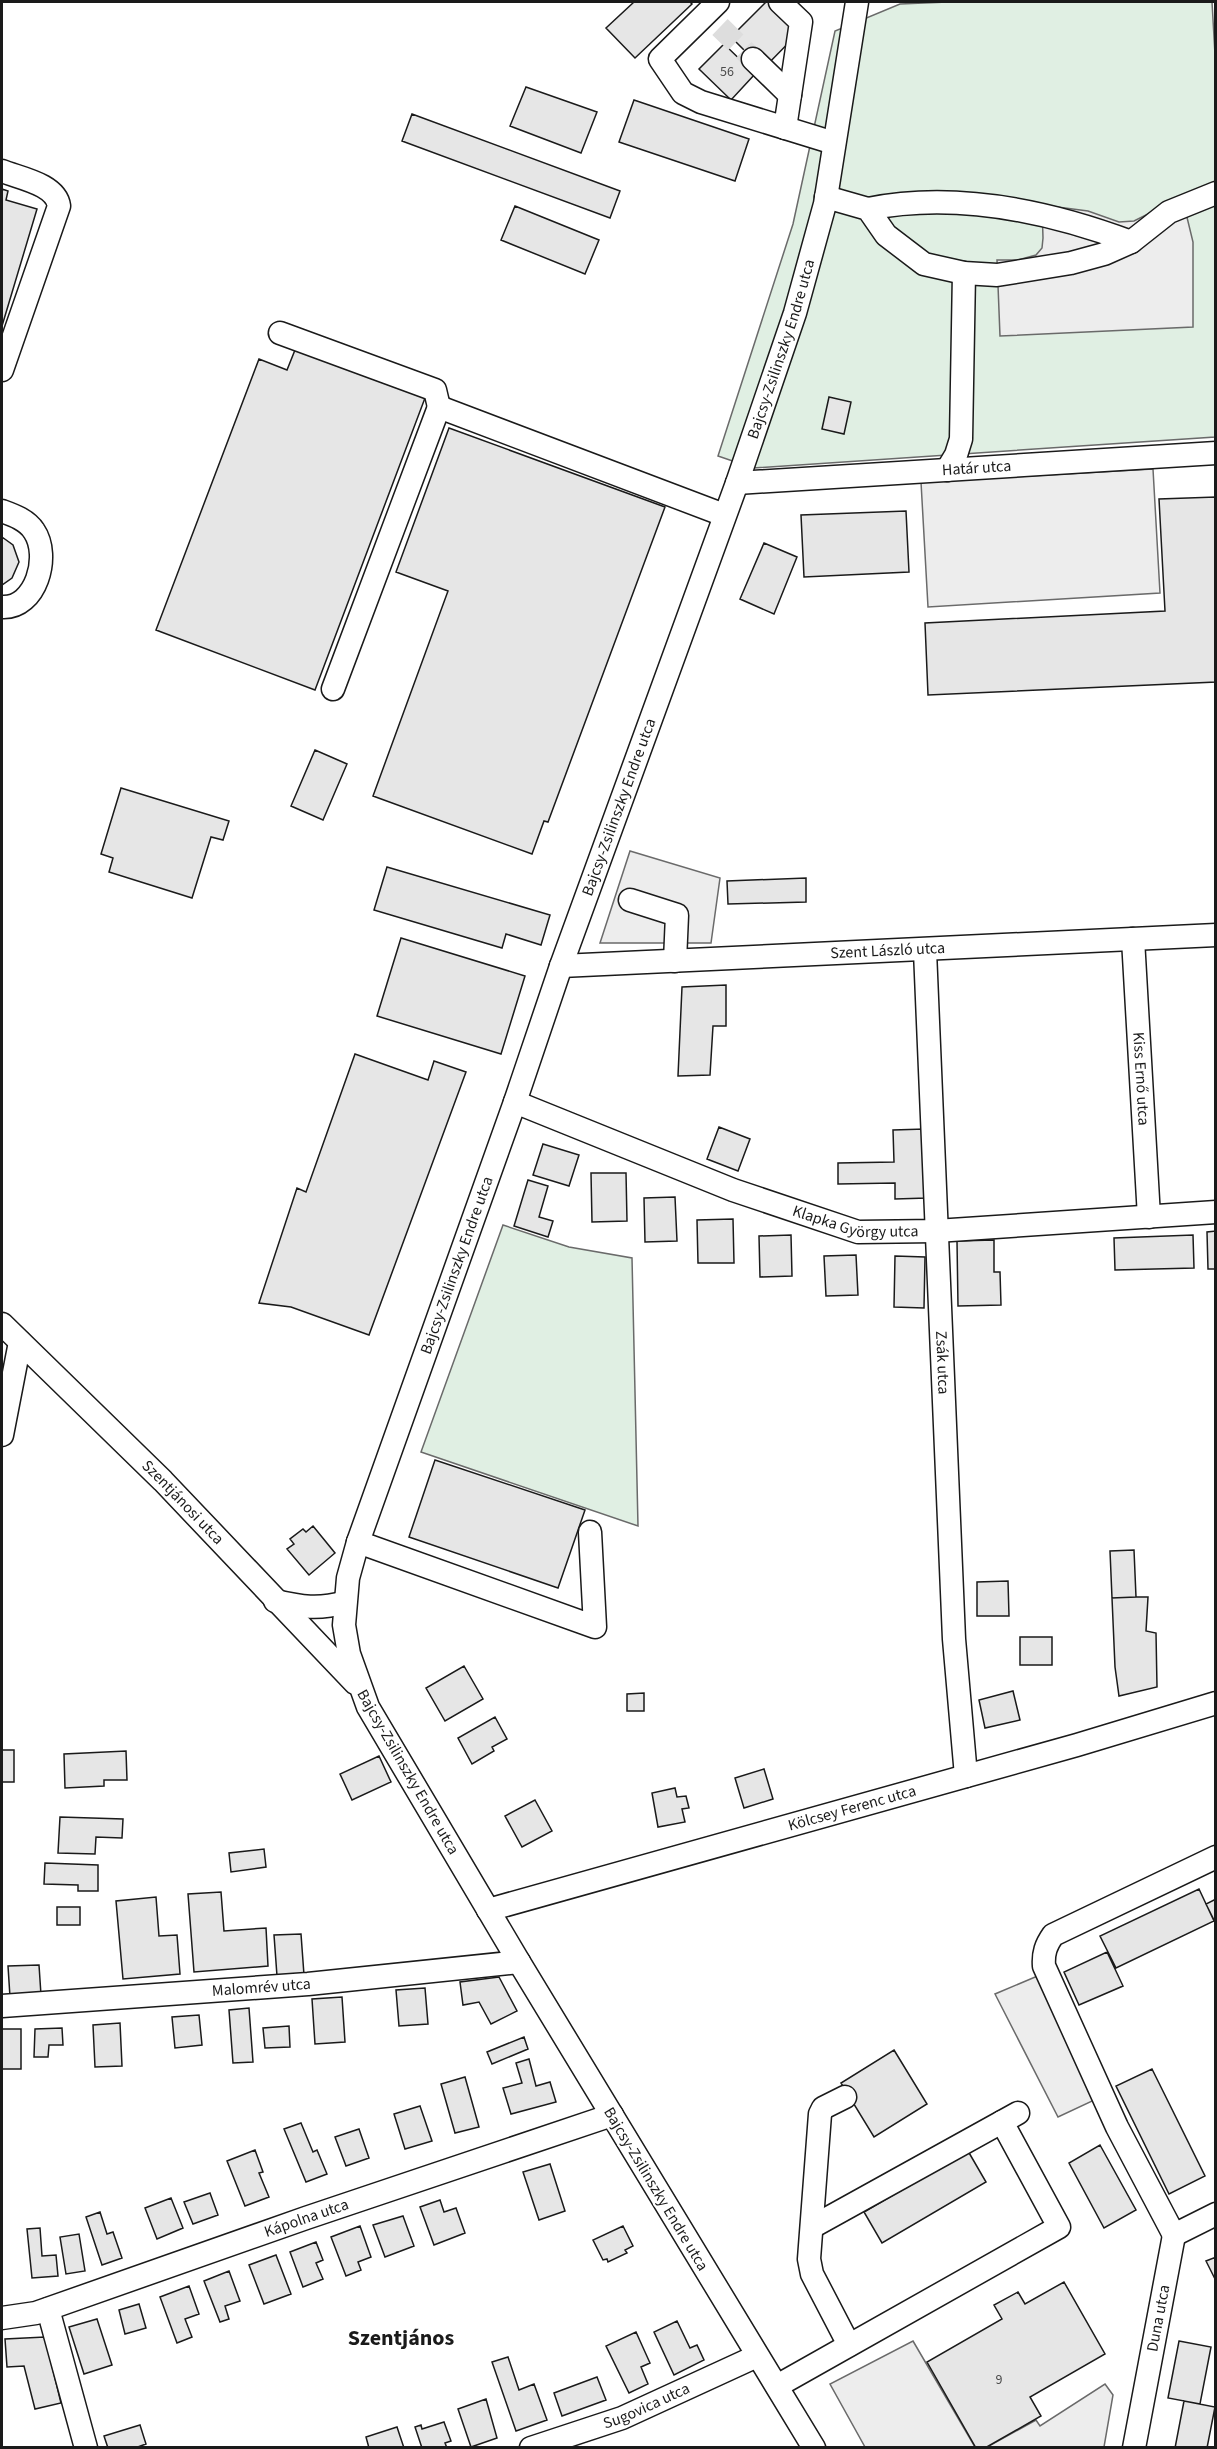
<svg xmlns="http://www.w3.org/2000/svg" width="1217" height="2449" viewBox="0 0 1217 2449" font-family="'Source Sans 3',sans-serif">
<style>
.green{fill:#e0efe3;stroke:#6a6a6a;stroke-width:1.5}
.parking{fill:#ededed;stroke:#6a6a6a;stroke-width:1.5}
.building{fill:#e6e6e6;stroke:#1a1a1a;stroke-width:1.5}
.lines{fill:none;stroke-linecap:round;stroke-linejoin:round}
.minor-tunnel{stroke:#ddd;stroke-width:22;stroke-dasharray:22 11;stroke-linecap:butt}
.minor-casing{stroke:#1a1a1a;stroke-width:25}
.minor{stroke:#fff;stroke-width:22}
.labels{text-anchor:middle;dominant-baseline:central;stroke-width:4.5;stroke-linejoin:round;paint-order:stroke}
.number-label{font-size:14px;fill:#4d4d4d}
.street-label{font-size:16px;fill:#1a1a1a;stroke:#fff}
.district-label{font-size:22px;font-weight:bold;fill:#1a1a1a;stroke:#fff}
</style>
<rect width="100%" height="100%" fill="#fff"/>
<!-- green -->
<path class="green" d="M948,2h264l4,70 -1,365 -462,31 -35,-12 75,-232 42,-193 65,-27z
M503,1225l66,22 63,11 6,268 -217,-74z"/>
<!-- parking -->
<path class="parking" d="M1042,205l46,6 31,11 15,-1 20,-10 30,-6 9,37v85l-193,9 -3,-76h21l18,-5 6,-7 1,-10z
M1153,469l7,124 -232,14 -7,-125z
M630,851l90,27 -9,65h-111z
M1047,1972l56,124 -45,21 -63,-123z
M913,2341l62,106h-110l-35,-63z
M1105,2384l8,11 -9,52h-117l49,-27 4,6z"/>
<!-- building -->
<path class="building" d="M634,2h56l2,2 -57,54 -29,-30z
M766,2h20l22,21 -45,46 -32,-32z
M724,44l31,30 -24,26 -32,-31z
M526,87l71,25 -16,41 -71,-27z
M634,100l115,39 -14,42 -116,-39z
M412,114l208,77 -10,27 -208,-77z
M2,189l6,2 -2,9 31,9 -35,117z
M515,206l84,34 -14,34 -84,-34z
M295,350l130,48 -110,292 -159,-60 103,-271 28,11z
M829,397l22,5 -7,32 -22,-5z
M449,428l216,79 -117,315 -4,-1 -12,33 -159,-58 75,-205 -52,-19z
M1216,497v185l-288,13 -3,-72 240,-12 -6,-112z
M906,511l3,61 -105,5 -3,-62z
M2,537l11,8 6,17 -7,16 -10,7z
M764,543l33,14 -23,57 -34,-15z
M315,750l32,14 -24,56 -32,-14z
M121,788l108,33 -6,19 -12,-3 -19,61 -83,-26 4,-14 -12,-4z
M387,867l163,48 -9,30 -35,-11 -4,14 -128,-38z
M806,878v24l-78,2 -1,-23z
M401,938l124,38 -24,78 -124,-38z
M726,985v41h-13l-3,49 -32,1 4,-89z
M355,1054l73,26 6,-19 32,11 -97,263 -78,-28 -32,-4 38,-115 9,4z
M719,1127l31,12 -12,32 -31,-12z
M925,1129l2,69 -32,1v-16l-57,1v-21l56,-1 -1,-32z
M543,1144l36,11 -10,31 -36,-11z
M591,1173h35l1,48 -35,1z
M528,1180l20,6 -9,31 14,4 -5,16 -34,-11z
M675,1197l2,44 -32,1 -1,-44z
M733,1219l1,44h-36l-1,-43z
M1216,1231v38h-8l-1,-37z
M791,1235l1,41 -32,1 -1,-41z
M1193,1235l1,33 -79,2 -1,-32z
M994,1240v32h6l1,33 -43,1 -1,-65z
M856,1255l2,40 -32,1 -2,-40z
M895,1256l30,1 -1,51 -30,-1z
M435,1460l150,50 -27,78 -149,-51z
M313,1526l22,27 -26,22 -22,-26 7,-5 -4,-5 13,-10 3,3z
M1134,1550l2,47 -24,1 -2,-47z
M1008,1581l1,35h-32v-34z
M1136,1597h12l-2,34 10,2 1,54 -38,9 -4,-29 -3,-69z
M1020,1637h32v28h-32z
M464,1666l19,33 -38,22 -19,-33z
M1013,1691l7,29 -35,8 -6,-28z
M644,1693v18h-17v-17z
M495,1717l12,22 -15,8 2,4 -22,13 -14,-26z
M2,1750h12v32h-12z
M126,1751l1,29h-23v6l-39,2 -1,-34z
M379,1756l12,26 -39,18 -12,-26z
M764,1769l9,30 -29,9 -9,-30z
M675,1788l2,9 9,-1 3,12 -7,1 3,13 -27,5 -6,-34z
M535,1800l17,31 -30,16 -17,-31z
M60,1817l63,2 -1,19 -26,-1 -1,17 -37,-1z
M264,1849l2,18 -35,5 -2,-19z
M45,1863l53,2v26h-20v-6l-34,-1z
M1199,1889l15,32 -98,47 -16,-32z
M221,1892l3,39 42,-3 2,38 -74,6 -6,-78z
M156,1897l3,39 18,-1 3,39 -57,5 -7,-78z
M1216,1899v25l-10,-20z
M57,1907h23v18h-23z
M301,1934l3,41 -27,1 -3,-41z
M1107,1952l16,34 -44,19 -15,-33z
M39,1965l2,30 -31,2 -2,-31z
M499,1977l18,34 -26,13 -12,-22 -16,3 -3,-23z
M425,1988l3,36 -29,2 -3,-36z
M342,1997l3,45 -30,2 -3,-45z
M249,2008l4,54 -20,1 -4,-53z
M199,2015l3,30 -27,3 -3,-31z
M120,2023l2,43 -27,1 -2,-42z
M289,2026l1,21 -25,1 -2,-20z
M62,2028l1,17h-14l-1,12h-14l1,-28z
M2,2029h19v40h-19z
M524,2037l4,12 -36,15 -5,-12z
M894,2050l33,54 -53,33 -33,-54z
M529,2059l7,27 14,-4 6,20 -45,12 -8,-26 19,-5 -6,-20z
M1152,2069l53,107 -36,18 -53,-108z
M465,2077l14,50 -24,6 -14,-49z
M420,2106l12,35 -27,8 -11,-35z
M301,2123l12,29 4,-2 10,24 -21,8 -22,-53z
M359,2129l10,29 -23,8 -11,-29z
M1100,2145l36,65 -32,18 -35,-65z
M255,2150l8,22 -4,1 10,24 -24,9 -18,-45z
M968,2151l18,31 -104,61 -18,-31z
M550,2164l15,47 -26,9 -16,-48z
M210,2193l8,22 -25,9 -9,-22z
M171,2198l12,30 -26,11 -12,-31z
M440,2200l4,12 12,-4 9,25 -31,12 -14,-38z
M100,2212l7,22 6,-2 9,26 -20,7 -16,-48z
M403,2216l11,30 -29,11 -12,-32z
M360,2226l11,31 -13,5 3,8 -15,6 -15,-39z
M623,2226l10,20 -8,4 2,3 -19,9 -1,-3 -4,1 -10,-20z
M40,2228l2,28 14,-1 2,21 -26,2 -5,-49z
M79,2234l6,37 -19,3 -6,-37z
M316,2242l7,18 -7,3 7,16 -20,8 -13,-35z
M276,2255l15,39 -27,10 -15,-39z
M1216,2257v24l-10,-20z
M229,2271l11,30 -15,5 4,13 -9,3 -16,-41z
M1064,2282l41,72 -75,43 11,19 -56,32h-9l-49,-86 75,-43 -8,-14 24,-13 7,12z
M189,2286l10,28 -14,5 7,18 -15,6 -17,-46z
M139,2304l7,24 -21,6 -6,-24z
M97,2319l15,46 -28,9 -15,-47z
M677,2321l13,27 7,-3 7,15 -30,15 -20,-43z
M636,2332l14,31 -9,4 7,17 -19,9 -23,-47z
M45,2337l16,66 -26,6 -11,-43 -17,1 -2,-28z
M1179,2341l32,6 -11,57 -32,-6z
M508,2357l11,33 15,-6 13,36 -31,11 -24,-69z
M597,2377l9,23 -44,16 -8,-23z
M486,2399l11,39 -26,9 -13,-38z
M1184,2401l31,6 -8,41h-32z
M444,2422l7,19 -6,2 2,5h-25l-7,-21 6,-2 1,4z
M140,2425l6,19 -11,4h-27l-4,-12z
M397,2427l7,21h-35l-3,-11z"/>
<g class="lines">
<!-- minor-tunnel -->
<path class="minor-tunnel" d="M720,27l33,32"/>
<defs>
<g id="minor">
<path d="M718,2l-58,57 23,34 18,9 133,41"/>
<path d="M780,2l21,20 -16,106"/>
<path d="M753,59l37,36"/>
<path d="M2,171c17,7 54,13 57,35l-57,164"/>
<path d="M826,197l42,12 18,26 38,29 40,9 33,2 74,-12 33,-9 27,-12 38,-30 47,-19"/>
<path d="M868,209c88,-18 180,2 263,33"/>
<path d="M280,333l155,57 4,17"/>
<path d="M947,470l9,-15 5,-16 3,-166"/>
<path id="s1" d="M737,483l479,-30"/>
<path d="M2,511c11,4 25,9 32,20 17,25 2,78 -32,76"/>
<path d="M333,689l106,-282 285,108"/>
<path d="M630,900l47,15 -2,46"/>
<path id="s2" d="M1133,939l16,278"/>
<path id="s3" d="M925,951l29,688 12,137"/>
<path id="s4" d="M561,966l655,-31"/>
<path id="s5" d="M515,1102l218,88 125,42 78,-1 280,-19"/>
<path id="s6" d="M2,1324l161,157 192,202"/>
<path d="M2,1435l18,-93"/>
<path d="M358,1542l237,85 -5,-95"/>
<path d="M275,1601c26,6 44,9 70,1"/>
<path id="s7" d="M488,1910l589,-165 139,-42"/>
<path id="s8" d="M2,2006l306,-22 211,-22"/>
<path d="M845,2097l-22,11 -3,6 -11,145 3,15 37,71"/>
<path d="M812,2227l206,-114"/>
<path d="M1174,2235l-57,-108 -73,-161c-1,-13 2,-21 9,-31l163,-78"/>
<path d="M1174,2235l42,-21"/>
<path d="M48,2309l38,139"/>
<path id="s9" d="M2,2318l34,-5 270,-95 306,-103"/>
<path d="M777,2386l282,-159 -57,-105"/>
<path id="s10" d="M531,2448l91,-30 135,-62"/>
<path id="s11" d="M814,2448l-295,-486 -151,-255 -19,-53 -5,-29 4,-47 10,-36 157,-440 46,-136 176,-483 58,-170 30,-109 32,-202"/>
<path id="s12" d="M1134,2448l40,-213"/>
</g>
</defs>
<!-- minor casing -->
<use href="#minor" class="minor-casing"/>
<!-- minor -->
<use href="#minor" class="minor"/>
</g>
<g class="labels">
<!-- number labels -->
<g class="number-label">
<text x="727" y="72">56</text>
<text x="999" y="2380">9</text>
</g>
<!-- street labels -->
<g class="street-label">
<text stroke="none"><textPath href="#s11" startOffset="2301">Bajcsy-Zsilinszky Endre utca</textPath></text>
<text stroke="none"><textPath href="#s1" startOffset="240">Határ utca</textPath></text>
<text stroke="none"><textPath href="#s11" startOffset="1815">Bajcsy-Zsilinszky Endre utca</textPath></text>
<text stroke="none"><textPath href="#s4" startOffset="327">Szent László utca</textPath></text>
<text stroke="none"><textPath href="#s2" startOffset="140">Kiss Ernő utca</textPath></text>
<text stroke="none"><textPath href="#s5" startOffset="363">Klapka György utca</textPath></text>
<text stroke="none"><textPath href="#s11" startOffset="1329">Bajcsy-Zsilinszky Endre utca</textPath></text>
<text stroke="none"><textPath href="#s3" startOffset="412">Zsák utca</textPath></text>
<text stroke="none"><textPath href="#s6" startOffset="254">Szentjánosi utca</textPath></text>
<text transform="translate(408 1772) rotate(60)">Bajcsy-Zsilinszky Endre utca</text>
<text stroke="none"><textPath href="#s7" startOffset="378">Kölcsey Ferenc utca</textPath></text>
<text stroke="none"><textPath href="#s8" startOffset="260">Malomrév utca</textPath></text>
<text transform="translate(656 2189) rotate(59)">Bajcsy-Zsilinszky Endre utca</text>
<text stroke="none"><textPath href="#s9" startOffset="321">Kápolna utca</textPath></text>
<text stroke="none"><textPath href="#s12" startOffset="132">Duna utca</textPath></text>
<text stroke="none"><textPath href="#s10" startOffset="123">Sugovica utca</textPath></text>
</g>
<!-- district labels -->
<g class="district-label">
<text x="401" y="2338">Szentjános</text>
</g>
</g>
<!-- border -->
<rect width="1217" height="2449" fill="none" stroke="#1a1a1a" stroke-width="6"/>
</svg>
